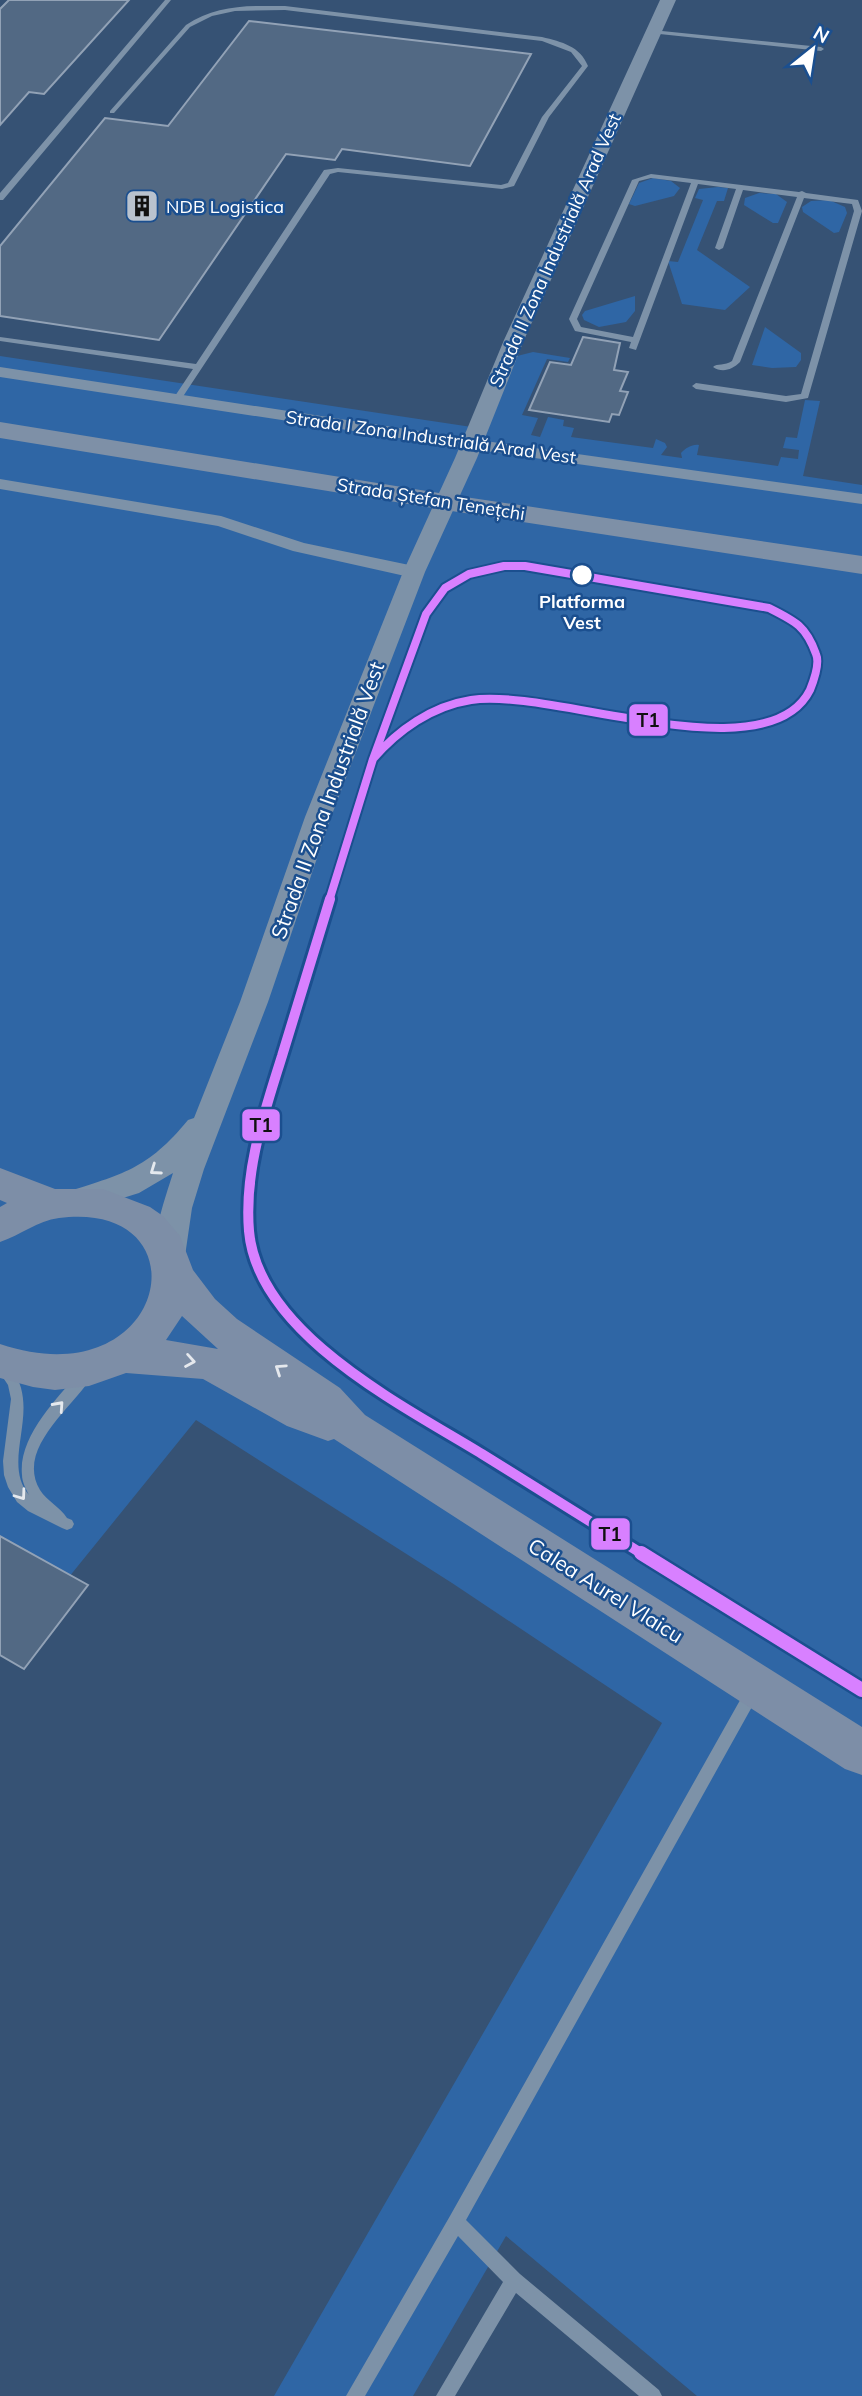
<svg xmlns="http://www.w3.org/2000/svg" width="862" height="2396" viewBox="0 0 862 2396" font-family="Mulish,sans-serif">
<style>
.green{fill:#2f66a5}
.building{fill:#526984;stroke:#92a2b6;stroke-width:2}
.lines{fill:none;stroke-linecap:round;stroke-linejoin:round}
.service{fill:#7d92a8;fill-rule:evenodd}
.minor{fill:#7d92a8;fill-rule:evenodd}
.tertiary{fill:#7d92a8;fill-rule:evenodd}
.primary{fill:#7d8ea7;fill-rule:evenodd}
.trunk{fill:#7e90a7;fill-rule:evenodd}
.tram-1-far2-casing{stroke:#1b4f8f;stroke-width:12}
.tram-1-far1-casing{stroke:#1b4f8f;stroke-width:16}
.tram-1-casing{stroke:#1b4f8f;stroke-width:19}
.tram-1-far2{stroke:#d880ff;stroke-width:8}
.tram-1-far1{stroke:#d880ff;stroke-width:10}
.tram-1{stroke:#d880ff;stroke-width:14}
.oneway{stroke:#e5e9ee}
.oneway2{stroke:#e5e8ed}
.stop-dot{fill:#fff;stroke:#1b4f8f;stroke-width:2.5}
.labels{text-anchor:middle;dominant-baseline:central;stroke-width:5;stroke-linejoin:round;paint-order:stroke}
.far-poi-label{font-size:18px;fill:#fff;stroke:#1b4f8f;text-anchor:start}
.far-street-label{font-size:18px;fill:#fff;stroke:#1b4f8f}
.far-stop-label{font-size:18px;font-weight:bold;fill:#fff;stroke:#1b4f8f}
.street-label{font-size:21px;fill:#fff;stroke:#1b4f8f}
.line-badge{stroke:#1b4f8f;stroke-width:2.5}
.pale-badge-label{font-size:19px;text-anchor:middle;font-weight:bold;fill:#111}
</style>
<rect width="100%" height="100%" fill="#365274"/>
<!-- green -->
<path class="green" d="M653,178l18,3 9,7 -6,8 -39,10 -6,-2 10,-21z
M718,187l10,1 -4,13h-7l-20,49 53,37 -25,23 -43,-6 -14,-43 10,1 25,-62 -8,-2 4,-9z
M759,193l17,1 11,8 -9,21h-5l-29,-18 1,-7z
M829,200l16,7 2,6 -8,19 -5,1 -31,-21 -1,-5 9,-6z
M635,296v15l-9,11 -27,5 -15,-7 -2,-5 3,-4z
M765,327l36,26v7l-5,7 -24,1 -20,-3z
M533,352l37,6 -2,4 -21,-3 -25,56 16,3 -7,17 9,2 8,-20 16,3 -1,6 11,2 -3,9 82,11 3,-9 9,4 2,4 -6,8 21,3 -1,-5c5,-5 11,-9 18,-8l-2,10 81,11 3,-9 17,2 1,-9 -16,-2 3,-11 11,1 8,-38 15,1 -17,75 59,9v1911h-165l-191,-160 -93,160h-139l388,-673 -210,-140 -256,-163 -144,178 -52,-29v-1213l485,73 32,-73z"/>
<!-- building -->
<path class="building" d="M9,0h120l-85,94 -15,-2 -29,33v-116z
M249,21l282,33 -61,112 -128,-17 -7,11 -49,-6 -127,186 -159,-24v-70l105,-128 63,8z
M583,337l37,6 -6,27 14,2 -8,19 8,1 -9,23 -7,-1 -3,8 -80,-12 21,-48 21,3z
M0,1536l88,49 -64,84 -24,-14z"/>
<g class="lines">
<!-- service -->
<path class="service" d="M165,0h6l-168,200h-3v-7z
M260,6h25l257,31c20,5 38,9 46,29l-39,51 -35,69 -12,3 -164,-17 -8,2 -150,227 -7,-2 20,-30 -193,-28v-4l196,27 128,-194 14,-2 163,17 7,-2 34,-66 40,-51 -11,-14 -29,-11 -257,-31 -50,1 -23,5 -22,11 -76,86h-4v-2l76,-86c23,-15 47,-19 74,-19z
M652,30l169,17 3,2 -3,2 -171,-18v-2z
M651,174l148,18 3,-1 4,2 52,7 4,11 -54,187 -22,4 -90,-13 -4,-3 4,-3 90,13 15,-2 53,-183 -2,-7 -48,-6 -64,164c-8,8 -18,11 -27,5 4,-4 12,-1 19,-6l65,-164 -54,-7 -20,58 -4,2 -4,-2 21,-59 -38,-5 -62,166 -7,-2 2,-6 -56,-11 -6,-12 63,-139zM651,178l40,5 -58,154 -52,-10 -4,-8 62,-138z
M0,1357c6,2 8,6 11,11 32,42 -11,92 18,127 -3,-6 -7,-13 -7,-20 -4,-38 35,-77 58,-103l5,-2 5,2 2,4c-18,31 -77,72 -52,114 7,11 20,17 27,28l5,2 2,4 -2,4 -5,2 -5,-2 -34,-17 -11,-9 -9,-15 -4,-12 -1,-14 8,-62 -3,-14 -8,-12z
M753,1684l5,2 2,5 -2,5 -292,524 54,54 139,116 3,6h-23l-123,-103 -61,103h-19l67,-114 -45,-46 -93,160h-19l104,-180 298,-530z"/>
<!-- minor -->
<path class="minor" d="M0,367l471,72 391,55v10l-391,-55 -471,-72z
M0,479l221,37 83,27 110,23 9,6 -9,6 -121,-27 -75,-25 -218,-37z"/>
<!-- tertiary -->
<path class="tertiary" d="M660,0h16l-152,340 -47,118 -52,114 -94,245 -63,185 -64,167 -12,39 -7,48 -4,9 -11,3 -11,-3c-11,-21 7,-69 14,-92l-34,20 -64,20 -11,-4 -4,-8 4,-8c58,-19 83,-23 124,-73l6,-2 46,-116 65,-185 98,-245 52,-114 49,-118z"/>
<!-- primary -->
<path class="primary" d="M0,1168l55,21h48l47,18 13,9 17,20 13,34 22,29 22,20 103,69 25,27 497,312v48l-17,-6 -511,-330 -6,2 -41,-15 -84,-47 -77,-6 -37,13 -34,4 -22,-3 -33,-9v-34c169,57 208,-145 59,-126 -22,3 -38,17 -59,24v-35l7,-4 -7,-3zM182,1316l36,33 -52,-9z"/>
<!-- trunk -->
<path class="trunk" d="M0,422l445,72 417,62v18l-417,-64 -445,-72z"/>
<defs>
<path id="tram-1-far2" d="M504,566h21l244,42c26,13 37,18 47,46 4,9 -2,26 -6,36 -43,86 -259,-3 -339,10 -39,6 -73,30 -98,59l53,-145 19,-26 24,-14z
M329,901l44,-142"/>
<path id="tram-1-far1" d="M330,899c-16,53 -32,105 -48,157 -18,58 -38,114 -33,175 9,103 155,175 233,223 54,34 108,67 162,101"/>
<path id="tram-1" d="M641,1553l221,137"/>
</defs>
<!-- tram-1-far2 casing -->
<use href="#tram-1-far2" class="tram-1-far2-casing"/>
<!-- tram-1-far1 casing -->
<use href="#tram-1-far1" class="tram-1-far1-casing"/>
<!-- tram-1 casing -->
<use href="#tram-1" class="tram-1-casing"/>
<!-- tram-1-far2 -->
<use href="#tram-1-far2" class="tram-1-far2"/>
<!-- tram-1-far1 -->
<use href="#tram-1-far1" class="tram-1-far1"/>
<!-- tram-1 -->
<use href="#tram-1" class="tram-1"/>
</g>
<!-- one-way arrows -->
<defs><path id="oneway-chevron" d="M-2-3.5L2.5 0L-2 3.5" fill="none" stroke-width="1.6" stroke-linecap="round" stroke-linejoin="round" transform="scale(1.75)"/></defs>
<g class="oneway">
<use href="#oneway-chevron" transform="translate(155 1170) rotate(145)"/>
<use href="#oneway-chevron" transform="translate(59 1406) rotate(-48)"/>
<use href="#oneway-chevron" transform="translate(21 1495) rotate(54)"/>
</g>
<g class="oneway2">
<use href="#oneway-chevron" transform="translate(190 1361) rotate(10)"/>
<use href="#oneway-chevron" transform="translate(280 1369) rotate(-146)"/>
</g>
<!-- icons -->
<defs>
<symbol id="building-square" viewBox="-11 -11 22 22"><rect x="-9" y="-9" width="18" height="18" rx="4" fill="#b9c2ce" stroke="#1b4f8f"/><path d="M-4-6H4V6H1V3H-1V6H-4ZM-2.5-4.3h1.7v1.8h-1.7ZM.8-4.3h1.7v1.8H.8ZM-2.5-1h1.7V.8h-1.7ZM.8-1h1.7V.8H.8Z" fill="#111"/></symbol>
</defs>
<g fill-rule="evenodd">
<use href="#building-square" x="123" y="187" width="38" height="38"/>
</g>
<!-- markers -->
<circle class="stop-dot" cx="582" cy="575" r="11"/>
<g class="labels">
<!-- far-poi labels -->
<g class="far-poi-label">
<text x="166" y="206">NDB Logistica</text>
</g>
<!-- far-street labels -->
<g class="far-street-label">
<text transform="translate(555 250) rotate(-66)">Strada II Zona Industrială Arad Vest</text>
<text transform="translate(431 437) rotate(8)">Strada I Zona Industrială Arad Vest</text>
<text transform="translate(431 499) rotate(9)">Strada Ștefan Tenețchi</text>
</g>
<!-- far-stop labels -->
<g class="far-stop-label">
<text x="582" y="601">Platforma<tspan x="582" dy="21">Vest</tspan></text>
</g>
<!-- street labels -->
<g class="street-label">
<text transform="translate(327 800) rotate(-70)">Strada II Zona Industrială Vest</text>
<text transform="translate(606 1590) rotate(32)">Calea Aurel Vlaicu</text>
</g>
</g>
<g class="line-badge">
<rect x="628" y="703" width="41" height="34" rx="7" fill="#d880ff"/>
<rect x="241" y="1108" width="40" height="34" rx="7" fill="#d880ff"/>
<rect x="590" y="1517" width="41" height="34" rx="7" fill="#d880ff"/>
</g>
<g class="pale-badge-label">
<text x="648" y="727">T1</text>
<text x="261" y="1132">T1</text>
<text x="610" y="1541">T1</text>
</g>
<!-- north arrow -->
<g transform="translate(813 49) rotate(30)" stroke="#1b4f8f" stroke-width="5" paint-order="stroke">
<path d="M0-5L12 26L0 18L-12 26Z" fill="#ffffff"/>
<text y="-10" font-size="19" font-weight="bold" text-anchor="middle" fill="#ffffff">N</text>
</g>
</svg>
